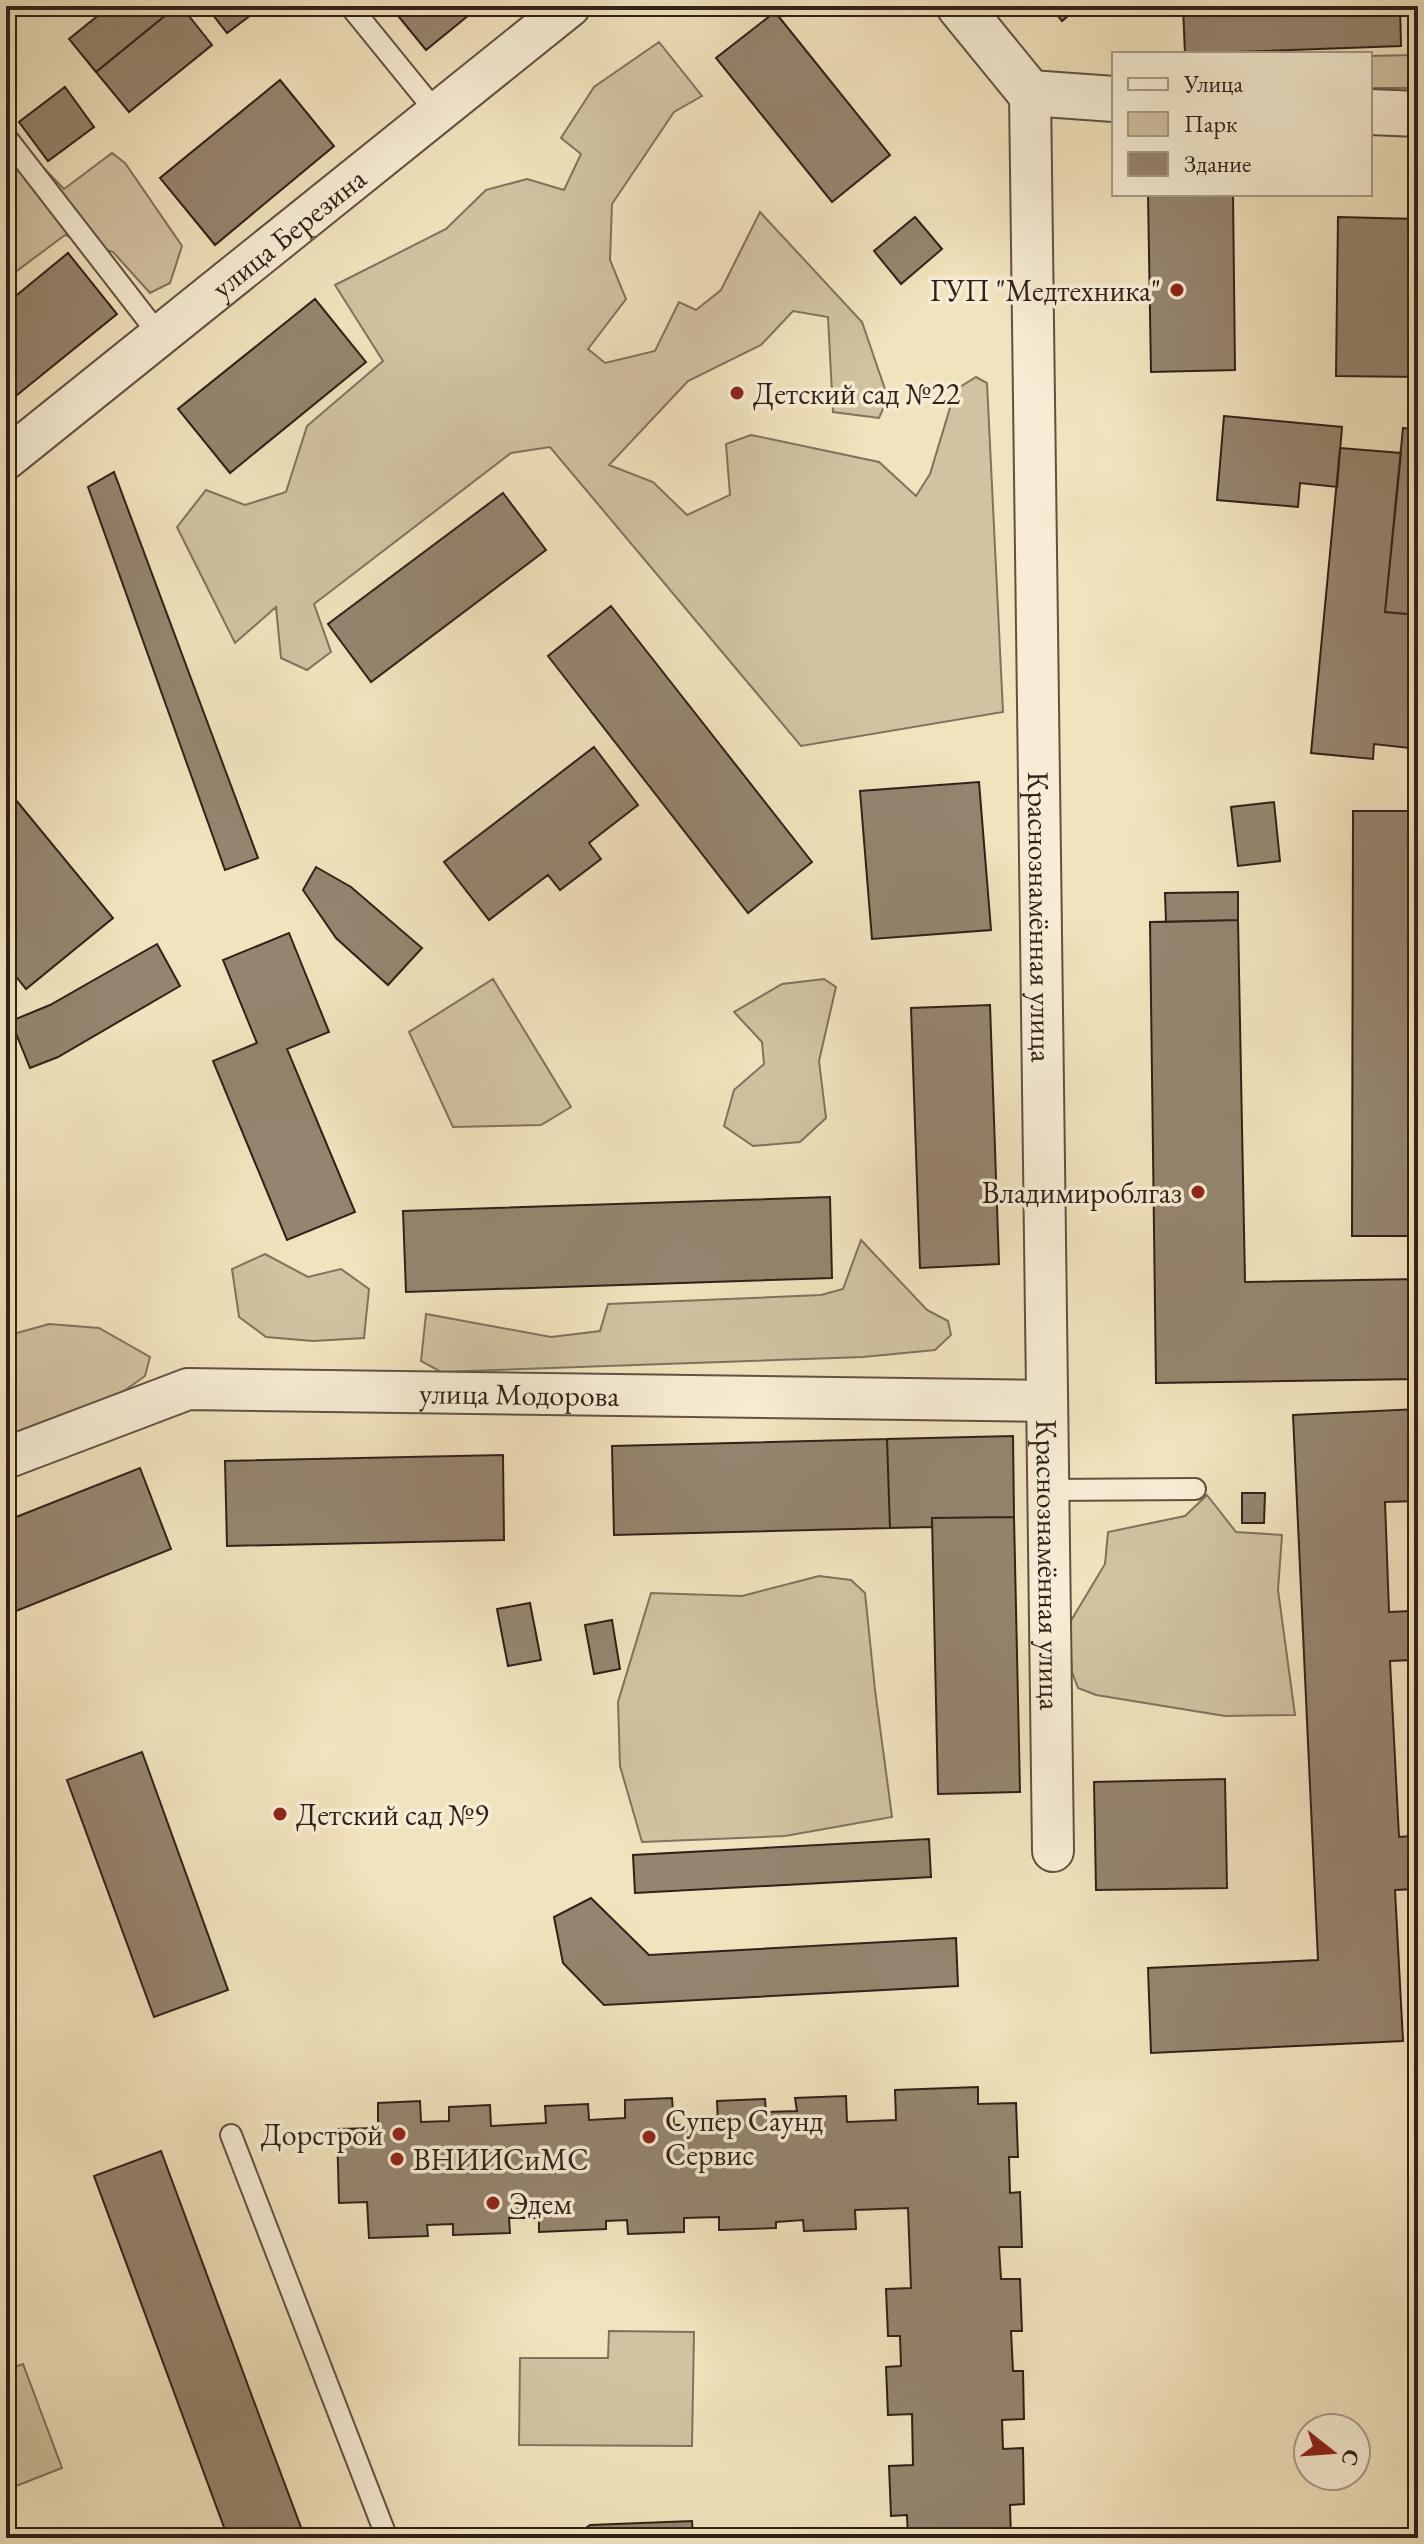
<svg xmlns="http://www.w3.org/2000/svg" width="1424" height="2544" viewBox="0 0 1424 2544" font-family="'EB Garamond',serif">
<style>
.green{fill:#d1c2a1;stroke:#82715e;stroke-width:2}
.building{fill:#95856f;stroke:#32201a;stroke-width:2}
.lines{fill:none;stroke-linecap:round;stroke-linejoin:round}
.service-casing{stroke:#625143;stroke-width:24}
.minor-casing{stroke:#625143;stroke-width:44}
.tertiary-casing{stroke:#625143;stroke-width:48}
.service{stroke:#f6edd4;stroke-width:20}
.minor{stroke:#f6edd4;stroke-width:40}
.tertiary{stroke:#f6edd4;stroke-width:44}
.poi-dot{fill:#8f2418;stroke:#f6edd4;stroke-width:3}
.labels{text-anchor:middle;dominant-baseline:central;stroke-width:7;stroke-linejoin:round;paint-order:stroke}
.street-label{font-size:30px;fill:#32201a;stroke:#f6edd4}
.poi-label{font-size:30px;fill:#32201a;stroke:#f6edd4;text-anchor:start}
</style>
<rect width="100%" height="100%" fill="#f1e3bd"/>
<filter id="stains"><feTurbulence type="fractalNoise" baseFrequency=".0025" numOctaves="4"/><feColorMatrix values="0 0 0 0 .2 0 0 0 0 .09 0 0 0 0 .02 0 0 0 .5 -.17"/></filter>
<radialGradient id="worn" r=".72"><stop offset=".6" stop-color="#630" stop-opacity="0"/><stop offset="1" stop-color="#630" stop-opacity=".3"/></radialGradient>
<!-- green -->
<path class="green" d="M1418,26v62h-48v-32l39,-1z
M659,42l43,54 -28,16 -62,92 -2,56 16,39 -38,50 17,14 50,-12 24,-49 17,8 25,-20 39,-78 102,110 26,76 -9,20 -46,-6 -5,-95 -35,-6 -32,34 -73,36 -79,84 44,17 34,33 43,-20 -4,-51 25,-9 128,27 37,34 14,-22 23,-76 7,-11 16,-10 11,6 16,329 -202,34 -251,-299 -39,6 -197,151 17,48 -24,18 -26,-12 -5,-51 -41,36 -58,-116 29,-37 39,15 41,-13 21,-66 76,-65 -48,-76 111,-56 40,-39 41,-11 37,11 17,-36 -20,-16 33,-51z
M6,129l58,60 48,-36 13,10 57,83 -12,37 -20,10 -37,-41 -48,-17 -59,44z
M493,979l78,128 -30,18 -88,2 -44,-95z
M824,979l12,8 -17,74 7,57 -26,24 -47,4 -29,-20 10,-36 30,-26 -2,-22 -28,-30 48,-28z
M861,1240l66,70 21,11 3,14 -16,15 -72,7 -422,15 -20,-11 5,-47 125,23 49,-6 8,-27 213,-9 22,-6z
M265,1254l43,23 33,-8 28,20 -5,49 -51,3 -47,-4 -27,-20 -7,-48z
M49,1324l50,4 51,29 -5,19 -45,32 -94,37v-109z
M1207,1495l29,37 46,3 -4,55 17,125 -70,1 -129,-21 -18,-7 -6,-16 -3,-48 36,-60 3,-32 77,-16z
M819,1576l32,4 14,13 10,97 17,127 -107,19 -143,6 -22,-76 -2,-64 33,-109 91,3z
M609,2331l85,1 -2,114 -173,-1 1,-87h88z
M23,2364l39,104 -56,22v-120z"/>
<!-- building -->
<path class="building" d="M110,6h67l-81,66 -27,-33z
M177,6h4l31,39 -83,67 -33,-40z
M206,6h57l-36,27z
M390,6h90l-54,44z
M1050,6h30l-18,15z
M1183,6h217l1,40 -216,8z
M775,12l115,143 -58,47 -116,-144z
M280,80l54,66 -119,99 -55,-67z
M65,87l29,40 -46,34 -29,-39z
M1148,194h85l2,176 -84,2z
M915,217l27,32 -41,35 -27,-33z
M1338,217l80,2v158l-82,-1z
M68,253l49,61 -111,90v-100z
M315,299l51,63 -136,111 -52,-64z
M1224,416l118,11 -5,60 -37,-4 -2,24 -81,-7z
M1403,428l15,2v185l-33,-3z
M1340,448l61,5 -16,159 33,3v134l-44,-5 -1,15 -62,-6z
M114,472l144,386 -33,12 -137,-383z
M503,493l43,57 -175,132 -43,-58z
M611,606l201,256 -64,51 -200,-257z
M594,747l44,58 -49,38 12,16 -41,31 -12,-15 -59,45 -45,-58z
M979,782l12,148 -119,9 -12,-148z
M6,788l107,130 -87,71 -20,-25v-24l9,-7 -9,-11z
M1274,802l6,59 -42,5 -7,-59z
M1353,811h65v425h-66z
M316,867l35,20 71,61 -34,37 -52,-47 -33,-48z
M1238,892v28l-72,2 -1,-29z
M1238,920l7,362 173,-3v100l-262,4 -6,-461z
M289,933l40,99 -42,17 68,163 -68,28 -74,-179 44,-18 -34,-83z
M157,944l23,42 -122,71 -28,11 -19,-47 39,-16z
M990,1005l9,259 -79,4 -9,-260z
M830,1197l2,81 -426,14 -3,-81z
M1418,1409v92l-33,1 4,110 21,-1 2,49 -22,1 9,176 12,-1 3,53 -19,1 8,151 -252,12 -3,-85 170,-8 -25,-545z
M1013,1436l1,81 -82,1v9l-42,1 -3,-89z
M887,1439l3,89 -276,7 -2,-89z
M503,1455l1,85 -277,6 -2,-85z
M140,1468l31,81 -165,66v-94z
M1242,1493h23l-1,30h-22z
M1014,1517l6,275 -82,2 -6,-276z
M530,1603l11,57 -33,6 -11,-57z
M612,1620l8,49 -26,5 -9,-49z
M142,1752l86,238 -74,27 -87,-237z
M1225,1779l2,109 -131,2 -2,-108z
M929,1839l2,38 -296,16 -2,-38z
M591,1898l58,57 307,-17 2,48 -354,19 -41,-42 -9,-46z
M978,2087v17l38,-1 2,54h-9l1,36 10,-1 2,55h-23l2,32h19l2,52h-11l2,40h10l1,48 -22,1 1,29 20,-1 1,56 -14,1 1,33h-103l-1,-23 -16,1 -2,-50 24,-1 -1,-51 -24,1 -2,-48 15,-1 -1,-30h-12l-2,-47 25,-1 -3,-80 -53,2 1,19 -52,2 -1,-11 -27,2v6l-57,2v-13l-35,1v14l-56,2 -1,-14 -21,1v8l-67,3v-14h-30l1,15 -57,2v-11l-26,1 1,11 -59,2 -2,-36 -28,1 -2,-74 41,-1v-25l42,-2 1,21 28,-1v-14l41,-2 1,21 55,-3 -1,-17 43,-2 1,16 36,-2v-18l47,-2 2,27 44,-1 -1,-23 48,-2 1,13 31,-1 -2,-13 51,-2 1,26 49,-2 -1,-30z
M161,2151l105,283 39,104h-77l-134,-362z
M692,2521l1,17h-121l18,-13z"/>
<g class="lines">
<defs>
<path id="service" d="M350,6l87,107
M6,137l154,199
M1048,1490l147,-1
M231,2135l156,403"/>
<g id="minor">
<path id="s1" d="M1030,93l23,1758"/>
<path id="s2" d="M6,459l564,-453"/>
<path id="s3" d="M6,1458l182,-69 859,12"/>
</g>
<path id="tertiary" d="M959,6l71,87 84,6
M1370,112l48,2"/>
</defs>
<!-- service casing -->
<use href="#service" class="service-casing"/>
<!-- minor casing -->
<use href="#minor" class="minor-casing"/>
<!-- tertiary casing -->
<use href="#tertiary" class="tertiary-casing"/>
<!-- service -->
<use href="#service" class="service"/>
<!-- minor -->
<use href="#minor" class="minor"/>
<!-- tertiary -->
<use href="#tertiary" class="tertiary"/>
</g>
<!-- markers -->
<g class="poi-dot">
<circle cx="1177" cy="290" r="8"/>
<circle cx="737" cy="393" r="8"/>
<circle cx="1198" cy="1192" r="8"/>
<circle cx="280" cy="1814" r="8"/>
<circle cx="399" cy="2134" r="8"/>
<circle cx="649" cy="2137" r="8"/>
<circle cx="397" cy="2159" r="8"/>
<circle cx="493" cy="2203" r="8"/>
</g>
<g class="labels">
<!-- street labels -->
<g class="street-label">
<text stroke="none"><textPath href="#s2" startOffset="362">улица Березина</textPath></text>
<text stroke="none"><textPath href="#s1" startOffset="824">Краснознамённая улица</textPath></text>
<text stroke="none"><textPath href="#s3" startOffset="526">улица Модорова</textPath></text>
<text stroke="none"><textPath href="#s1" startOffset="1472">Краснознамённая улица</textPath></text>
</g>
<!-- poi labels -->
<g class="poi-label">
<text x="1161" y="290" text-anchor="end">ГУП "Медтехника"</text>
<text x="753" y="393">Детский сад №22</text>
<text x="1182" y="1192" text-anchor="end">Владимироблгаз</text>
<text x="296" y="1814">Детский сад №9</text>
<text x="665" y="2120">Супер Саунд<tspan x="665" dy="34">Сервис</tspan></text>
<text x="383" y="2134" text-anchor="end">Дорстрой</text>
<text x="413" y="2159">ВНИИСиМС</text>
<text x="509" y="2203">Эдем</text>
</g>
</g>
<!-- margin -->
<rect width="1424" height="2544" fill="none" stroke="#f1e3bd" stroke-width="32"/>
<rect x="8" y="8" width="1408" height="2528" fill="none" stroke="#32201a" stroke-width="4"/>
<rect x="16" y="16" width="1392" height="2512" fill="none" stroke="#32201a" stroke-width="2"/>
<!-- legend -->
<rect x="1112" y="52" width="260" height="144" fill="#f6edd4" stroke="#a89b8a" stroke-width="2"/>
<rect x="1128" y="78" width="40" height="12" fill="#f6edd4" stroke="#a89b8a" stroke-width="2"/>
<text x="1184" y="92" font-size="24" fill="#32201a">Улица</text>
<rect x="1128" y="112" width="40" height="24" fill="#d1c2a1" stroke="#a89b8a" stroke-width="2"/>
<text x="1184" y="132" font-size="24" fill="#32201a">Парк</text>
<rect x="1128" y="152" width="40" height="24" fill="#95856f" stroke="#a89b8a" stroke-width="2"/>
<text x="1184" y="172" font-size="24" fill="#32201a">Здание</text>
<!-- north arrow -->
<g transform="translate(1332 2452) rotate(107)"><circle r="38" fill="#f6edd4" stroke="#a89b8a" stroke-width="2"/>
<path d="M0-6L14 30L0 20L-14 30Z" fill="#8f2418"/>
<text y="-12" font-size="22" font-weight="bold" text-anchor="middle" fill="#32201a">С</text>
</g>
<rect width="100%" height="100%" filter="url(#stains)"/>
<rect width="100%" height="100%" fill="url(#worn)"/>
</svg>
